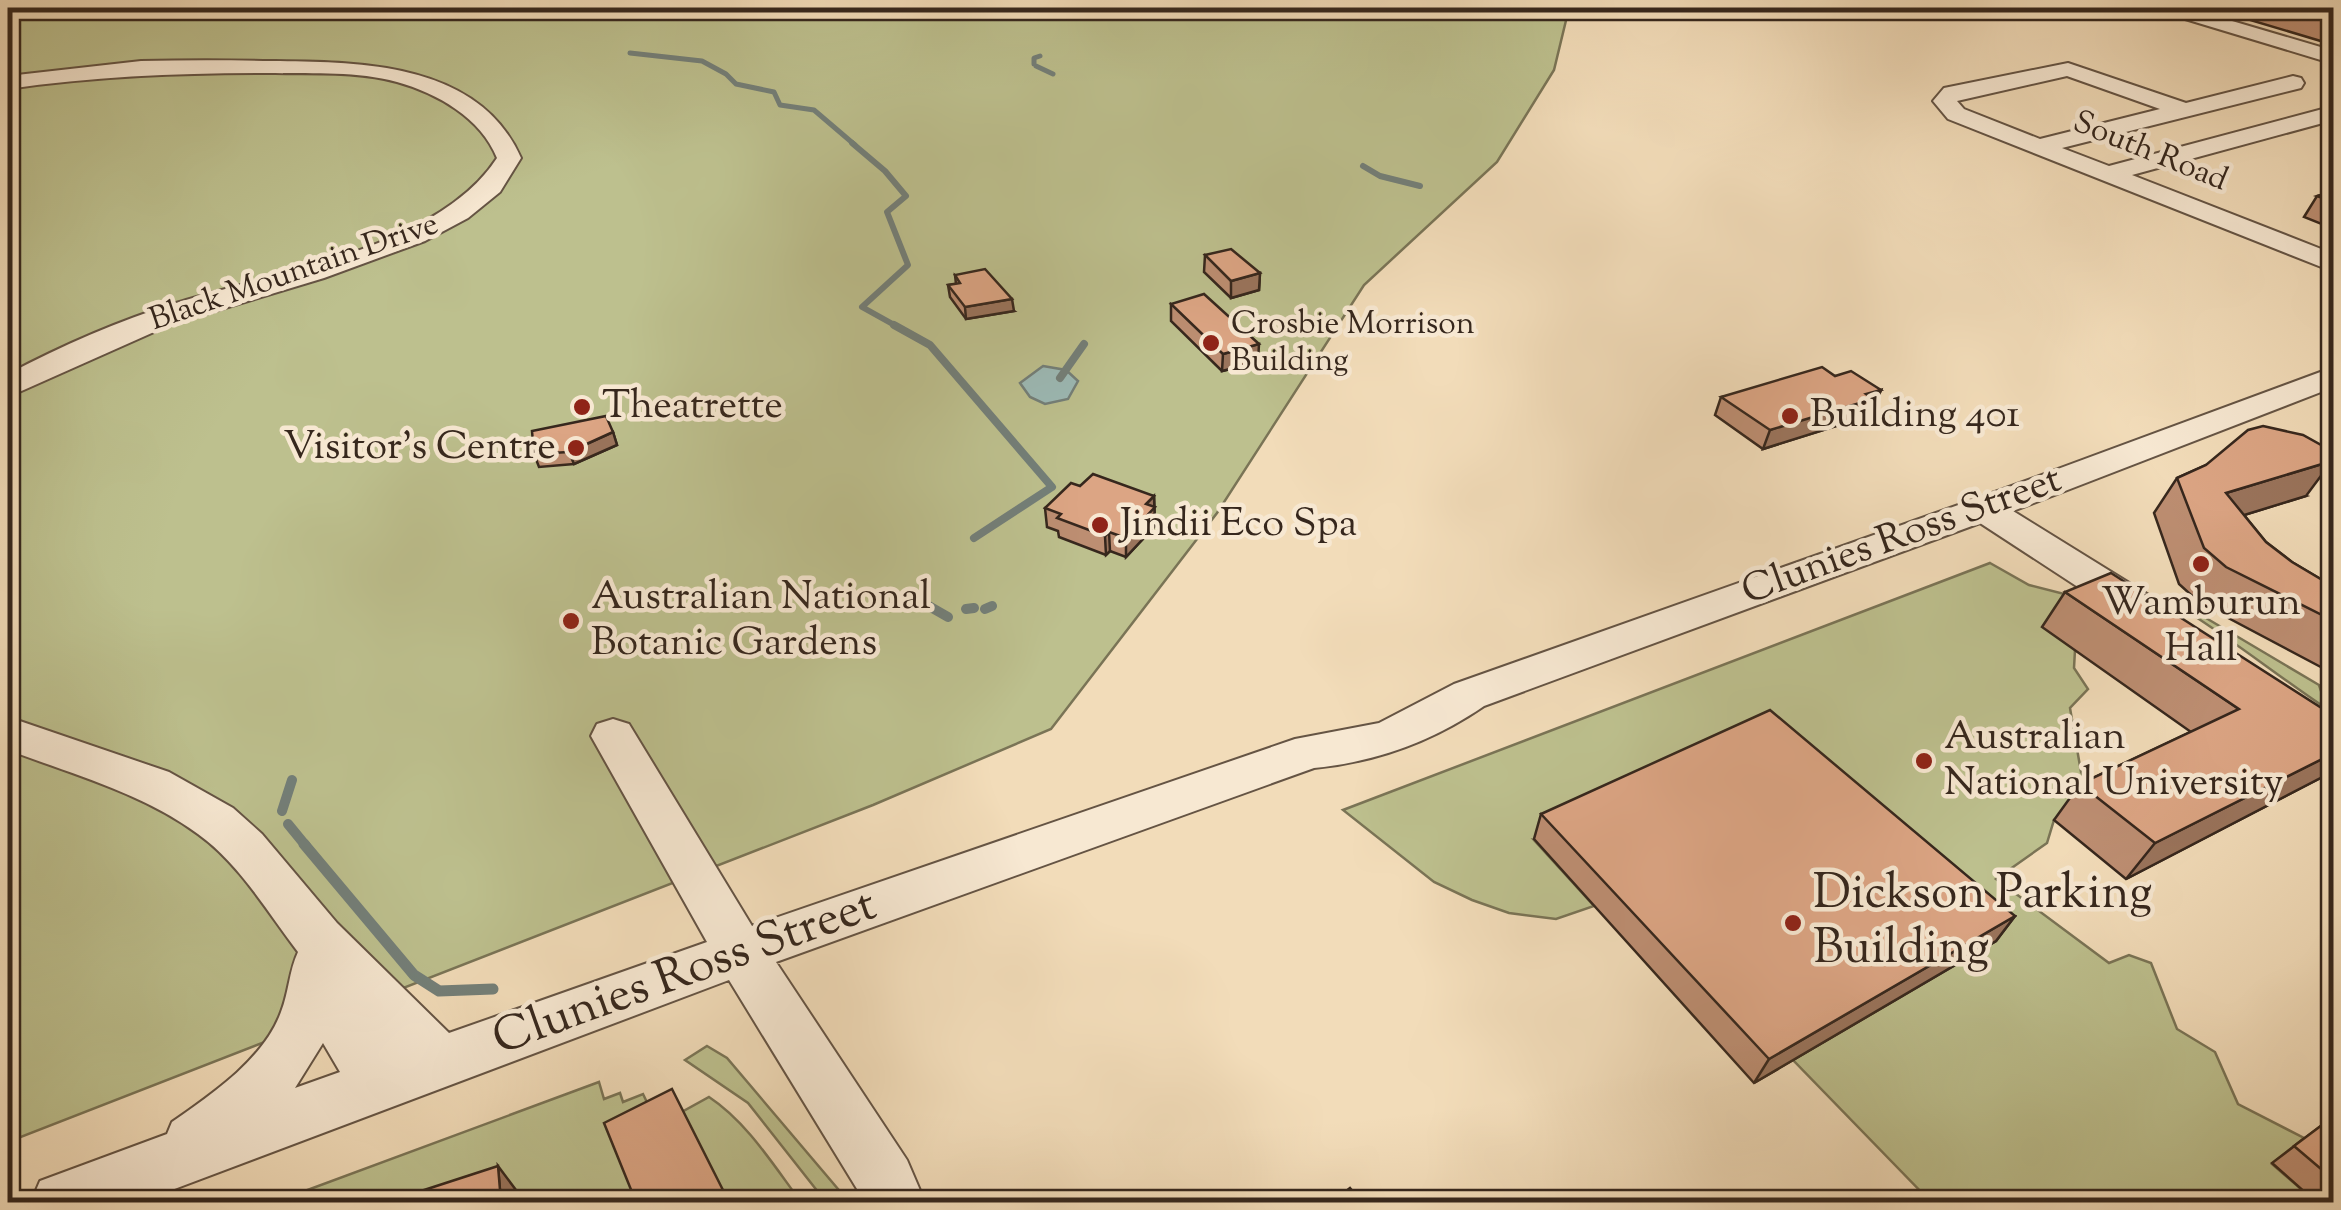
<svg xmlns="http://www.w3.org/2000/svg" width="2341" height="1210" viewBox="0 0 2341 1210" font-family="'Sorts Mill Goudy',serif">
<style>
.green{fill:#bdc08e;stroke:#7a7456;stroke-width:2.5}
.water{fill:#9cbab6;stroke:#737f79;stroke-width:2.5}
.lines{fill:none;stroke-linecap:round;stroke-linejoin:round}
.stream-far4{stroke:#737f79;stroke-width:5}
.stream-far3{stroke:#737f79;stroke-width:6}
.stream-far2{stroke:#737f79;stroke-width:8}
.stream-far1{stroke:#737f79;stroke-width:10}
.stream{stroke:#737f79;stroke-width:11}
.minor-casing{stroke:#655444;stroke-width:4}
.minor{fill:#f7e8d2;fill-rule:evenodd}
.wall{fill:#bd8e72;stroke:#36271d;stroke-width:2.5}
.shaded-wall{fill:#9a745c;stroke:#36271d;stroke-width:2.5}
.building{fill:#dca584;stroke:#36271d;stroke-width:2.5}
.poi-dot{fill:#8f2418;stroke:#f7e8d2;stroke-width:4}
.labels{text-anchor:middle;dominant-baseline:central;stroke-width:9;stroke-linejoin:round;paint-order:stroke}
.far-street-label{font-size:32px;fill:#36271d;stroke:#f7e8d2}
.far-poi-label{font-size:32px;fill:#36271d;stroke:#f7e8d2;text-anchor:start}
.poi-label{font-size:40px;fill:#36271d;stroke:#f7e8d2;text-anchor:start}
.street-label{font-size:40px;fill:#36271d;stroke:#f7e8d2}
.near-poi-label{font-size:48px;fill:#36271d;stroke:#f7e8d2;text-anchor:start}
.near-street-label{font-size:48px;fill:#36271d;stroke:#f7e8d2}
</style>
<rect width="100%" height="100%" fill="#f2dcb9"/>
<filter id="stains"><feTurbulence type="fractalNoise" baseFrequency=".002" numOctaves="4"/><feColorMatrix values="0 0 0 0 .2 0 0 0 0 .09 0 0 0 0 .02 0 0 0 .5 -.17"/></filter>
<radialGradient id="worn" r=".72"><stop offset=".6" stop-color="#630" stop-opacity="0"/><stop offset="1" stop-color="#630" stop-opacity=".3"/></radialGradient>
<!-- green -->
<path class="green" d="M8,8h1561l-15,62 -57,92 -133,123 -147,228 -166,216 -178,76 -865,337z
M1990,563l39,22 78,20 226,152v16l-258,-123 -1,18 14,21 -18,19 11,64 17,27 -44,21 -7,23 -51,36 113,84 20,-8 22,8 26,66 38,23 23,52 66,34 -32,26 44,38h-385l-138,-142 202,-120 -461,-100 60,66 -38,13 -47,-6 -37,-13 -38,-18 -91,-72z
M2179,602l140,83 4,12 10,6v10c-53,-35 -102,-75 -156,-108z
M707,1046l20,12 122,144h-23l-78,-99 -63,-43z
M599,1082l5,17 16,-6 3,9 20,-8 15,31 51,-28c38,25 65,69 92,105h-278l-1,-3 -14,3h-233z"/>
<!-- water -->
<path class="water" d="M1043,366l23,4 12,11 -10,18 -23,5 -15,-7 -10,-14z"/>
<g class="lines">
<!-- stream-far4 -->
<path class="stream-far4" d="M630,53l72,8 24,13 10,10 38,8 6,13 34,5 41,35
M1034,64v-6l6,-2
M1036,66l17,8"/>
<!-- stream-far3 -->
<path class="stream-far3" d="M852,143l33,28 21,25 -19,16 21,53 -46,42 36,20
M1363,166l17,10 40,10"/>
<!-- stream-far2 -->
<path class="stream-far2" d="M894,325l36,20 122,142 -78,51
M1060,378l24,-34"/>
<!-- stream-far1 -->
<path class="stream-far1" d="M927,605l21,12
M966,609l8,-1
M985,609l7,-3
M282,811l10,-31
M288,824l18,22"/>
<!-- stream -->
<path class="stream" d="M304,844l110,131 25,16 54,-2"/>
<defs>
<path id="minor" d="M2159,8h29l146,43v13l-172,-52z
M141,61c43,-1 87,-1 131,0 88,1 207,1 249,97l-21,34 -32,26 -43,23 -101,37 -152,46 -164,73v-23c53,-28 110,-53 168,-71 98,-31 262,-54 321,-145 -16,-40 -60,-65 -100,-76 -40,-11 -82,-8 -122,-9 -91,0 -178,3 -267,16v-13z
M2068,63l118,40 107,-27 8,2 3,5 -3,5 -239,60 47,18 225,-60v14l-202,55 202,79v18l-386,-153 -15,-18 11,-13zM2067,76l93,33 -120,30 -76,-30 -7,-8z
M2334,367v20l-321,124 142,88 6,10 -6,10 -14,3 -14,-3 -147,-96 -496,183c-51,35 -108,56 -170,62l-538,194 131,198 18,42h-60l-136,-222 -589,222h-109l9,-21 127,-47 5,-12c40,-28 92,-63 109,-110 8,-20 8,-41 17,-60 -30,-39 -59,-89 -100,-118 -56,-41 -126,-60 -190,-84v-33l161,55 64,36 29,26 75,89 112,110 258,-91 -116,-206 6,-12 16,-5 16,5 123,202 543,-187 84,-16 75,-39 555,-197zM323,1043l17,29 -45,16z"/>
</defs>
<!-- minor casing -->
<use href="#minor" class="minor-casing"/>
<!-- minor -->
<use href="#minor" class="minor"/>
</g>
<!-- wall -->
<path class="wall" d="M2210,8h124v37z
M2334,191v38l-30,-12 13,-21z
M1205,255l55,18 -1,17 -28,8 -27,-26z
M955,275l59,36 -48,8 -16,-22 -2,-12 8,-1z
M1171,304l87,58 -36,9 -51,-50z
M1835,376l46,14 -8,18 -5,2 -3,7 -102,32 -48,-34 6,-18z
M613,432l4,13 -43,19 -35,3 -5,-13z
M2206,465l100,31 -62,19 22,27 26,20 42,25v87l-134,-71 -21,-19 -25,-71 23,-35z
M1080,486l74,10 1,30 -29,31 -16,-6 -4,4 -47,-18 -1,-6 -11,-4 -2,-19z
M2065,592l267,180 -206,107 -72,-59 26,-36 111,-52 -149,-105z
M1541,814l474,102 -19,25 -242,142 -220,-244z
M2334,1116v86h-18l-44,-39z"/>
<!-- shaded-wall -->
<path class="shaded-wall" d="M1260,273l-1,17 -28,8v-17z
M1012,299l2,12 -48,8 -1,-12z
M1259,344l-1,18 -36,9 1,-17z
M1881,390l-8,18 -5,2 -3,7 -102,32 7,-19z
M613,432l4,13 -43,19 -5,-12z
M2332,461l-26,35 -104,32 24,-35z
M1154,496l1,30 -29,31v-19l20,-34z
M1109,532l1,19 -4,4 -1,-19z
M2334,753v18l-2,1 -206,107 29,-36z
M2015,916l-19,25 -242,142 15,-24z
M498,1166l24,32 1,4h-22z"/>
<!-- building -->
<path class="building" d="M2305,8h29v7z
M2334,191v11l-17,-6z
M1231,249l29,24 -29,8 -26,-26z
M985,269l27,30 -47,8 -17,-22 12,-2 -5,-8z
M1204,294l55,50 -36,10 -52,-50z
M1822,367l13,9 16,-5 30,19 -15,4 7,5 -103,31 -49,-33z
M606,416l7,16 -44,20 -35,2 -2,-23z
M2263,426l40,9 18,10 11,16 -106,32 40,49 26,20 42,25v34l-108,-54 -22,-19 -27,-70 29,-13 42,-35z
M1093,474l61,22 -8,8 9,3 -29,31 -17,-6 -4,4 -48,-18 4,-4 -16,-6 26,-25 9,3z
M2111,573l223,143v37l-179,90 -75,-59 159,-75 -174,-117z
M1770,710l245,206 -246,143 -228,-245z
M672,1089l57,113h-93l-32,-79z
M2334,1116v64l-40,-34z
M498,1166l3,36h-83v-10z
M1350,1188l12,14h-30z"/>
<!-- markers -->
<g class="poi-dot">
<circle cx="1211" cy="343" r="10"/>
<circle cx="582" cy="407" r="10"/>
<circle cx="1790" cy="416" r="10"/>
<circle cx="576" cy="448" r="10"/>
<circle cx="1100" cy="525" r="10"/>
<circle cx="2201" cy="564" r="10"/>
<circle cx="571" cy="621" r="10"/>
<circle cx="1924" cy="761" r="10"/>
<circle cx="1793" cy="923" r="10"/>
</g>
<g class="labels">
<!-- far-street labels -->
<g class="far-street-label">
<text transform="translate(2150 152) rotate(22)">South Road</text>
<text transform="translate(294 273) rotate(-19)">Black Mountain Drive</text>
</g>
<!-- far-poi labels -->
<g class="far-poi-label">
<text x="1231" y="325">Crosbie Morrison<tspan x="1231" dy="37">Building</tspan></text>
</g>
<!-- poi labels -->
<g class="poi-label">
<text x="602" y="407">Theatrette</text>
<text x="1810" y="416">Building 401</text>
<text x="556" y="448" text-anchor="end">Visitor's Centre</text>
<text x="1120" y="525">Jindii Eco Spa</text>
<text x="591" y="598">Australian National<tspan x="591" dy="46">Botanic Gardens</tspan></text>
<text x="2201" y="604" text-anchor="middle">Wamburun<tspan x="2201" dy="46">Hall</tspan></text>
<text x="1944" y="738">Australian<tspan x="1944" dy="46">National University</tspan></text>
</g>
<!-- street labels -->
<g class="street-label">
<text transform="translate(1902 537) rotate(-20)">Clunies Ross Street</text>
</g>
<!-- near-poi labels -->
<g class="near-poi-label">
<text x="1813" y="895">Dickson Parking<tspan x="1813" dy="55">Building</tspan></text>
</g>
<!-- near-street labels -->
<g class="near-street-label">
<text transform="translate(685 974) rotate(-20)">Clunies Ross Street</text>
</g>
</g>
<!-- margin -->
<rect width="2341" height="1210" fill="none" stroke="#f2dcb9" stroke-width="40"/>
<rect x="10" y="10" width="2321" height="1190" fill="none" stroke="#36271d" stroke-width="5"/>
<rect x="20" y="20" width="2301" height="1170" fill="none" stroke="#36271d" stroke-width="2.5"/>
<rect width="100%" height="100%" filter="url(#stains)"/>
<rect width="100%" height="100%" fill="url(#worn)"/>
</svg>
